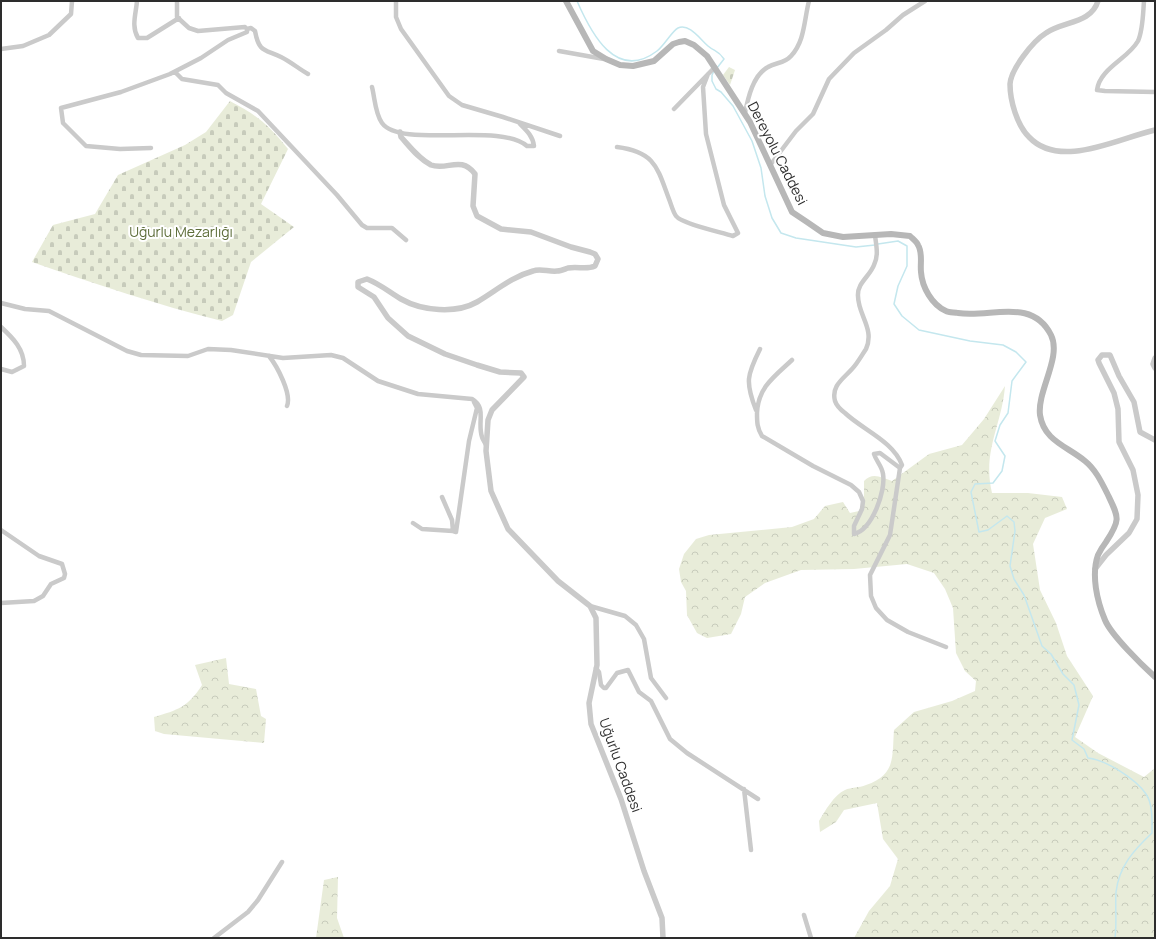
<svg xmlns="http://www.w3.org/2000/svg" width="1156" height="939" viewBox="0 0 1156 939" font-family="Manrope,sans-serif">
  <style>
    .forest { fill: url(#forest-crowns) }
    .cemetery { fill: url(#cemetery-stones) }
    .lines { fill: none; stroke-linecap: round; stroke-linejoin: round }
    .stream { stroke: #c4e7ee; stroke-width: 1.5 }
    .minor { stroke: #cacaca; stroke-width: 4.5 }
    .tertiary { stroke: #cacaca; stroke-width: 5.5 }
    .secondary { stroke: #b7b7b7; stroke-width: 6 }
    .labels { text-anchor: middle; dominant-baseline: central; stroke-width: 4; stroke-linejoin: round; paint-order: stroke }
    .street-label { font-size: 14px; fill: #2d2d2d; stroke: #fff }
    .park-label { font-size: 14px; fill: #5c6c38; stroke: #fff }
  </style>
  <defs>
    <pattern id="forest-crowns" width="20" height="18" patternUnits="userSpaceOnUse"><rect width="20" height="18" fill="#e8ecd9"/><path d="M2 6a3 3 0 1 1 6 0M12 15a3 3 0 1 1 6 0" fill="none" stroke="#c7cbbb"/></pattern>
    <pattern id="cemetery-stones" width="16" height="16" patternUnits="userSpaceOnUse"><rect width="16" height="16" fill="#e8ecd9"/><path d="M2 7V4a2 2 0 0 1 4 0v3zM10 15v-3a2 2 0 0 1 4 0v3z" fill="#c7cbbb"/></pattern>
  </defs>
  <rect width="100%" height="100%" fill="#fff"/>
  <path class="forest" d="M1005,386C1002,425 982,451 992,493H1028L1062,497L1067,509L1045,518L1033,544L1040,590L1056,623L1067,656L1093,696L1075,737L1098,753L1144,777L1155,768V938H854L869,911L890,886L898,859L883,839L877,803L844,810L836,822L820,832L819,821C825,811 834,795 845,790C851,787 859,788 866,785C896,775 892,757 894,730L914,712L952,701L975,691L976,681L965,671L956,653L953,608L945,589L934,573L907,564L854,569L801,570L765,583L745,597L741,614L731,634L707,638L697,633L687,615L686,591L681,582L679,569L684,554L696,539L709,535L792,527L814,519L825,506L843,502L850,513L859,511L864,496V481C872,472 881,477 892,481L929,454L962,445L984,419Z
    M226,658L229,684L256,689L261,716L266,719L264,743L164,734L155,731L154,717C178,710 188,707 202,685L195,665Z
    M338,877L337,918L344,938H316L324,880Z"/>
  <path class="cemetery" d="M729,67L735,70L730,85L723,75Z
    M230,101C258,116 268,124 288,149L261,204L294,227L251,262L233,315L222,321C158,305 95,284 32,262L53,225L95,214L118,175L185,145L206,132Z"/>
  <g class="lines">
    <path class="stream" d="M577,1C591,33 616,82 657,51C664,46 672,31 678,28C689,23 700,39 708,46C715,52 718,50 724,59L717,68
      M714,71L712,75V81L716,89L721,92L733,106L752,141L761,168L765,196L772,218L781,233L796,238L856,247L875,245
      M878,244L898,241L907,246V266L898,286L894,304L902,316L919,330L970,341L1003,345L1016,352L1026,362L1012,381L1008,413L1000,425L995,441L1005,456L1002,471L993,483L975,484L971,492L979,532L988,530L1007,516L1014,522L1015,531L1010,566L1014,579L1024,595L1042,646L1051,654L1063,674L1074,685L1079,705L1072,740L1084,749L1088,758C1106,760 1136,779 1146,794C1153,804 1152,821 1152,833C1134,850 1119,866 1116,892C1115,907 1117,923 1115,938"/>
    <path class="minor" d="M137,1C136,14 131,26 138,38H147L179,18
      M396,1V17L401,29L449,96L462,105L503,117L560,136
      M1144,1C1143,13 1143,30 1138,41C1128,59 1100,68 1097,90L1105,91L1155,92
      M247,29L251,28L255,31C259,53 265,49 281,57C291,62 299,69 308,74
      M1,49L23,46L49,35L71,14L72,1
      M559,51L604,59
      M175,72L182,79L218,85L226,93L258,111L337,195L362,225L367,228H392L406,240
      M372,87C375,99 375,113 382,123C401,149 500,122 527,146H534C533,136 526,130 519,123
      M674,109L715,67
      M745,113C748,98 753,75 768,67C776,62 784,64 791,56C805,41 804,20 809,1
      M617,147C655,152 657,167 669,199C671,204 673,212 676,216C682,224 721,232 733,236L738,233L724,205L706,134L703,87L708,74
      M151,148L120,149L86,146L63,123L61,108L121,92L170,74L201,58L228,40L247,32V29L245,27L198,31L189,28L177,17V1
      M771,164L796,131L813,114L829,79L854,53L886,30L903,15L925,1
      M875,235C876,245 879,255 874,265C870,276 857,283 858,296C858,315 875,329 866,349C862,355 857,364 852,369C843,379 831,386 835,401C837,407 841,410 845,413C863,430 893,441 902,465L900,468L890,535L870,575L871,596L876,608L887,620L908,632L946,647
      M1,303L25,309L49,311L127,351L141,355L188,356L208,349L231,350L283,358L331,355L343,358L378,381L418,394L472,399C487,408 477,422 482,437C482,439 485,442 486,445
      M1,327C13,338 24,349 24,366L12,372L1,369
      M269,356C277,366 292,394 287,406
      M792,360C775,376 758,387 757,413C757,422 757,428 762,436L813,466L851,485L859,492L863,501L862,509L854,526V534C872,530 886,491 883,474C882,466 876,461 874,454L880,453L900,468
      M756,410C745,382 747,375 760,349
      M442,497L452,520L453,531L456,532L469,441L477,408L474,402
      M413,523L422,529L453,531
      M1,530L39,556L62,564L65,574L64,578L51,584L43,596L34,601L1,603
      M590,606L625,616L636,625L644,639L651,678L666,698
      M596,668L599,672L601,685L604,688H606L617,673L628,670L639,692L651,701L670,739L687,753L758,799
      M744,789L751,850
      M804,915L811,938
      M214,938L248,912L258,900L282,862"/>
    <path class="tertiary" d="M1098,1C1091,24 1063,21 1046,33C1033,41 1011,69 1010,84C1010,101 1017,125 1029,137C1060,170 1119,138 1155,130
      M400,132L401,137C410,147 419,159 431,165C447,171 461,155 475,174L473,206L477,216L501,229L531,232L571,247L590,252L595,254L598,259L595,266C586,270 578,266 568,268C565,269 561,271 557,271C549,272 540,268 533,271C511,277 496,291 477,302C456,314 422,311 401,299C389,292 380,284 367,279L358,282V287L374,297L388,318L408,336L445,354L477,365L500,372L521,373L524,377L492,410L488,420L486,451L491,491L508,529L558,581L590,606L596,618L597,665L589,703L591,724L621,799L644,871L662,918L663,938
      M1155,358L1153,364L1155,368
      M1095,569L1106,555L1129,533L1137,519L1138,495L1133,470L1119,442L1118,409L1114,393L1099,363L1098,360L1102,355H1110L1119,376L1134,402L1140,432L1155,440"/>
    <path class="secondary" d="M566,1L593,51L606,59L620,65L633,66L654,61L673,44L679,42L685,41L694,45L707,56L750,122L792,212L807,222L823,233L843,237L891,234L910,236C913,239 917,242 918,245C923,253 920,263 921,272C922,287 932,305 946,311C949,313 955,312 958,313C991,318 1032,297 1051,335C1062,357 1037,391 1040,415C1044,441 1067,446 1085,461C1095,469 1101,481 1107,493C1119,518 1121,519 1106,542C1103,546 1100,551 1098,555C1091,575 1097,601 1105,620C1111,635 1143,666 1155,677"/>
  </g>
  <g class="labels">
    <g class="street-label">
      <text transform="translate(778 153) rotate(63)">Dereyolu Caddesi</text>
      <text transform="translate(621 765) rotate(70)">Uğurlu Caddesi</text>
    </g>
    <g class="park-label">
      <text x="181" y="231">Uğurlu Mezarlığı</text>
    </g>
  </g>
  <rect width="1156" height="939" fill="none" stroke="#2d2d2d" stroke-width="4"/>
</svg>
